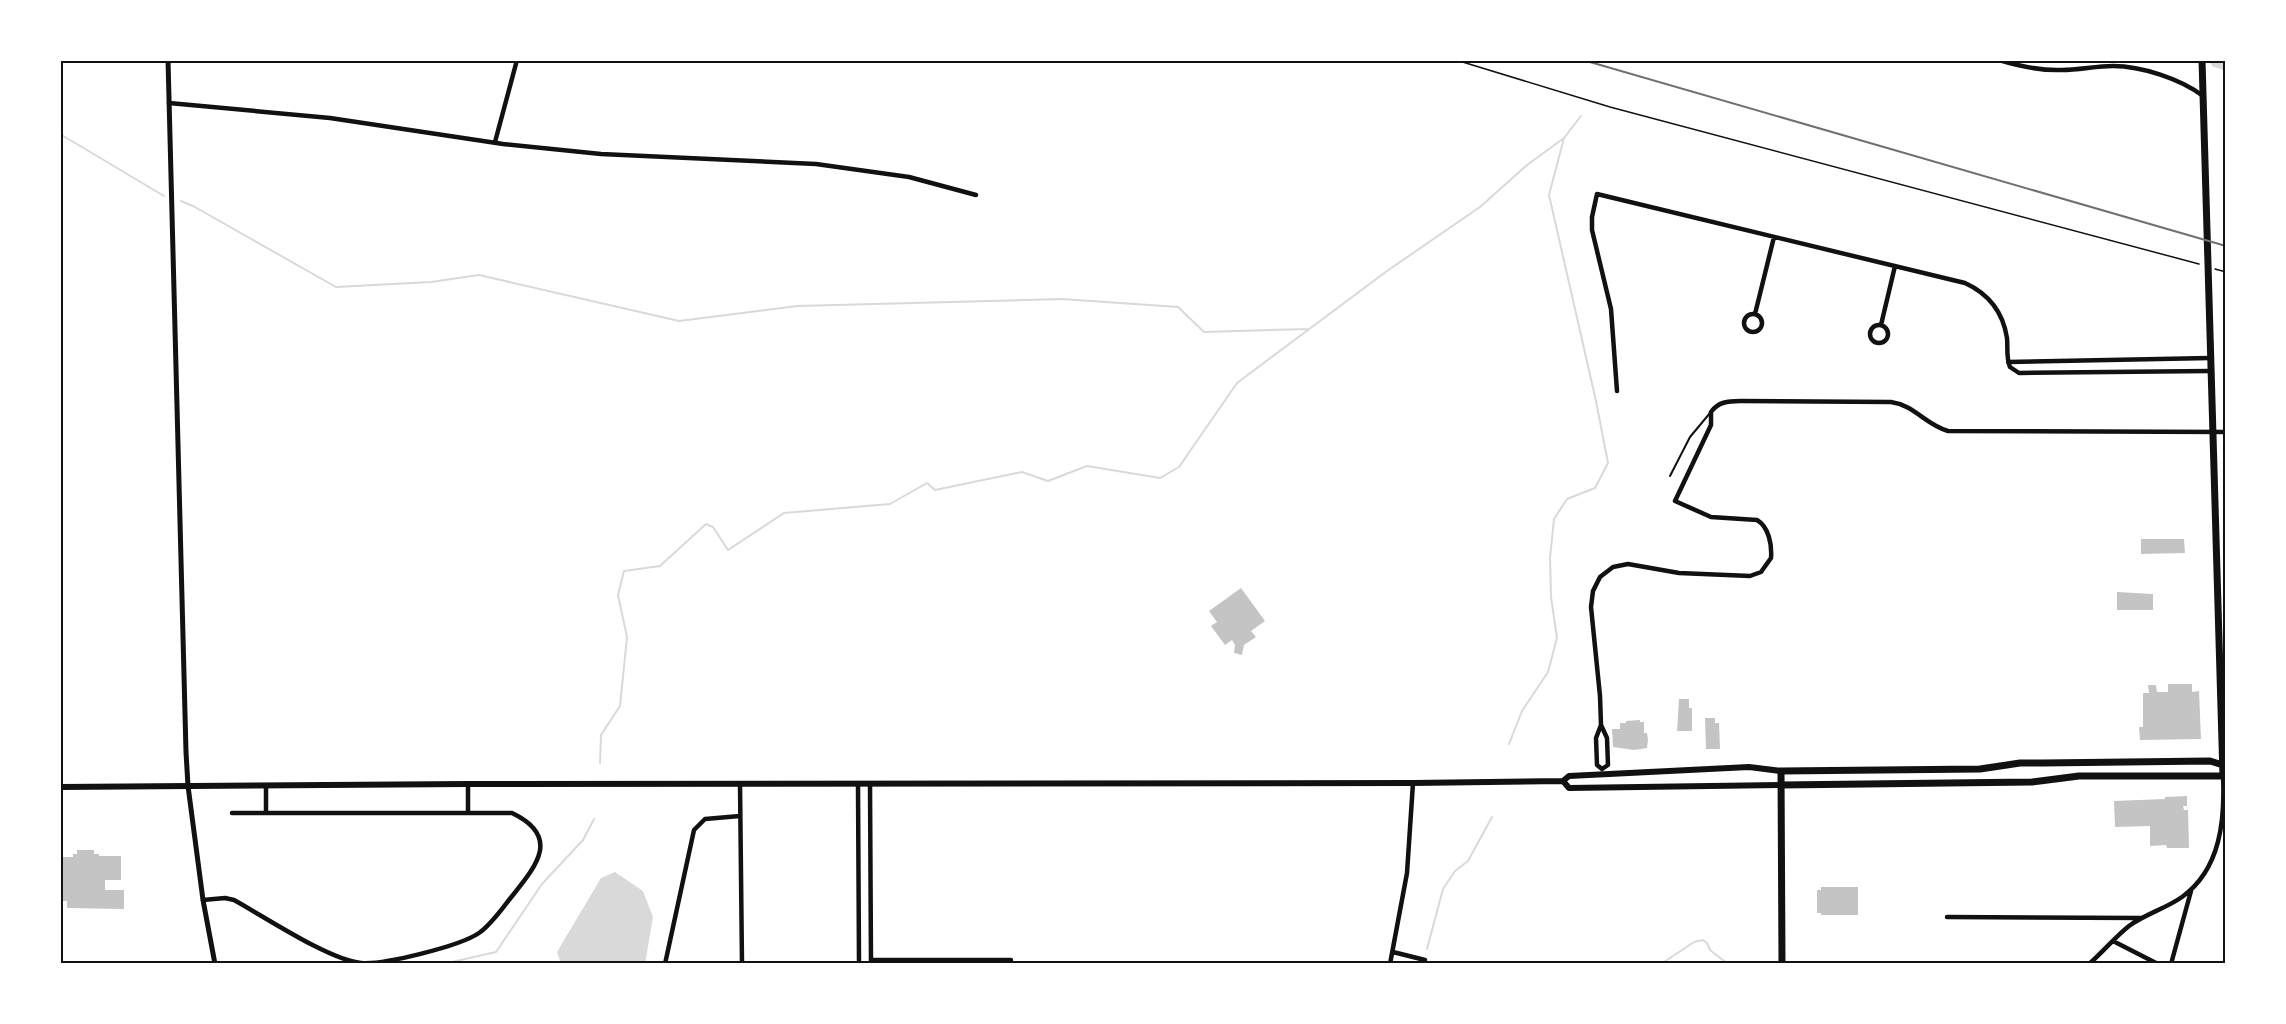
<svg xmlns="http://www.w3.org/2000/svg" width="2286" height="1024" viewBox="0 0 2286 1024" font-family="Commissioner,sans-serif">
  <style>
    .water { fill: #d9d9d9 }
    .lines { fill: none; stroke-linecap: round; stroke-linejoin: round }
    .stream { stroke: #d9d9d9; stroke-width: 2 }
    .river { stroke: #d9d9d9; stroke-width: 15 }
    .building { fill: #c4c4c4 }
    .path { stroke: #111; stroke-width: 1.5 }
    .service { stroke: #111; stroke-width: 2 }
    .minor { stroke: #111; stroke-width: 4.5 }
    .tertiary { stroke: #111; stroke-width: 5 }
    .secondary { stroke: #111; stroke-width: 6 }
    .primary { stroke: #111; stroke-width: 7 }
    .rail { stroke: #707070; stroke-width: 2 }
    .neatline { fill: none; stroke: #111; stroke-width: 2 }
  </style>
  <rect width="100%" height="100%" fill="#fff"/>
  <path class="water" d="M615,872L643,891L653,917L645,964H561L557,952L601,878Z"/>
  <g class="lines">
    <path class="stream" d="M60,134L164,196
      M181,201L193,206L336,287L431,282L479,275L679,321L797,306L1062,299L1178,307L1204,332L1309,329
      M1509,744L1522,711L1548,672L1557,638L1551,597L1550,558L1554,519L1567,499L1595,488L1608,463L1596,401L1549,195L1564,138L1581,116
      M600,763L601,735L620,706L627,637L618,595L624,571L660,566L706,524L713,527L728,550L784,513L890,504L927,483L935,490L1022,472L1048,481L1087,466L1160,478L1179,467L1237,383L1387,271L1480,207L1527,165L1564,138
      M1427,949L1443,889L1455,871L1468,861L1492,817
      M443,964L496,952L542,884L583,840L594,819
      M1661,964L1694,942L1703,940L1707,943L1710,950L1728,964"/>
    <path class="river" d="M2217,60L2226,63"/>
  </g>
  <path class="building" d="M2141,539H2184L2185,553L2141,554Z
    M1241,588L1265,621L1251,631L1256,637L1244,645L1242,655L1234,653L1235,645L1232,640L1225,645L1211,626L1217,622L1209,611Z
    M2117,592L2153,594V610H2117Z
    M2168,684H2192V692L2199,691L2201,739L2140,740L2139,727H2143V693H2149L2148,685H2156L2157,692H2168Z
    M1679,699H1689V708H1692V731H1677Z
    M1705,718H1715V723H1719L1720,749H1706Z
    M1640,720V722H1644V733H1647L1648,740L1647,748L1634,750L1613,747L1612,729H1620V723H1626V721Z
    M2187,796V806H2183L2184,810H2188L2189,848H2167L2166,845L2150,846V826L2115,827L2114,801L2165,799V797Z
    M77,850H94V854H99V856H121V880H105V890H124V909L67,908V901H60V857H73V854H77Z
    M1821,887H1858V915H1821V913H1817V890H1821Z"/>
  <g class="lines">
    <path class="path" d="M1456,60L1610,107L2199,264
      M2215,269L2226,272"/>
    <path class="service" d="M1670,476L1690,437L1710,413"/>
    <path class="minor" d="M1999,60C2019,66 2041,71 2062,70C2079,70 2096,66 2113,66C2141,66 2181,79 2203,96
      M169,103L330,118L503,144L601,154L816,164L909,177L976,195
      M495,142L517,60
      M1755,314L1774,237
      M1744 323a9 9 0 1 1 18 0a9 9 0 1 1-18 0Z
      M1881,325L1895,266
      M1870 334a9 9 0 1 1 18 0a9 9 0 1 1-18 0Z
      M2008,362L2210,358
      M1617,391L1611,309L1592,230V217L1597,194L1965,283C1989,294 2003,312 2007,338C2008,348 2006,358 2010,367L2019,373L2210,371
      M1601,725L1607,738L1608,765L1602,769
      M1602,769L1597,765L1596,738L1601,725L1600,696L1591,607L1593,591L1600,577L1613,567L1628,564L1679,573L1750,576L1761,572L1771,558C1772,545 1769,527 1757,520L1711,517L1675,501L1711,425V412C1718,402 1728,401 1740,401L1891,402C1914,405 1926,425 1948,431L2226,432
      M468,784V812
      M740,784L742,964
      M858,784L859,964
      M870,784L871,964
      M266,786V813
      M203,900L225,898L234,900C265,917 329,960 361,963C384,965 460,946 479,933C492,924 503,907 513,895C538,864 560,836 512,813H232
      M1947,917L2141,918
      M2113,941L2158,964
      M1393,952L1425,960
      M872,960H1011
      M665,964L694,830L705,819L740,816
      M1390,964L1407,873L1413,783
      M2089,964C2103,952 2115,937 2129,926C2145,914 2165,909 2182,897C2221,869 2225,819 2223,776
      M2171,964L2191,891"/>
    <path class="tertiary" d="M168,60L186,752L188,786L203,900L215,964"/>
    <path class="secondary" d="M1563,781L1569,788L1781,785
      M60,787L468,784L1413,783L1563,781L1569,776L1749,767L1781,771"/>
    <path class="primary" d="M1781,785L2032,782L2079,776H2223L2202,60
      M1782,964L1781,771L1980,769L2020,763H2043L2210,761L2223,765"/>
    <path class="rail" d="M1583,60L2226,246"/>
  </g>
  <rect width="2286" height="1024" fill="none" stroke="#ffffff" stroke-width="123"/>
  <rect x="62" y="62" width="2162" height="900" class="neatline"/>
</svg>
